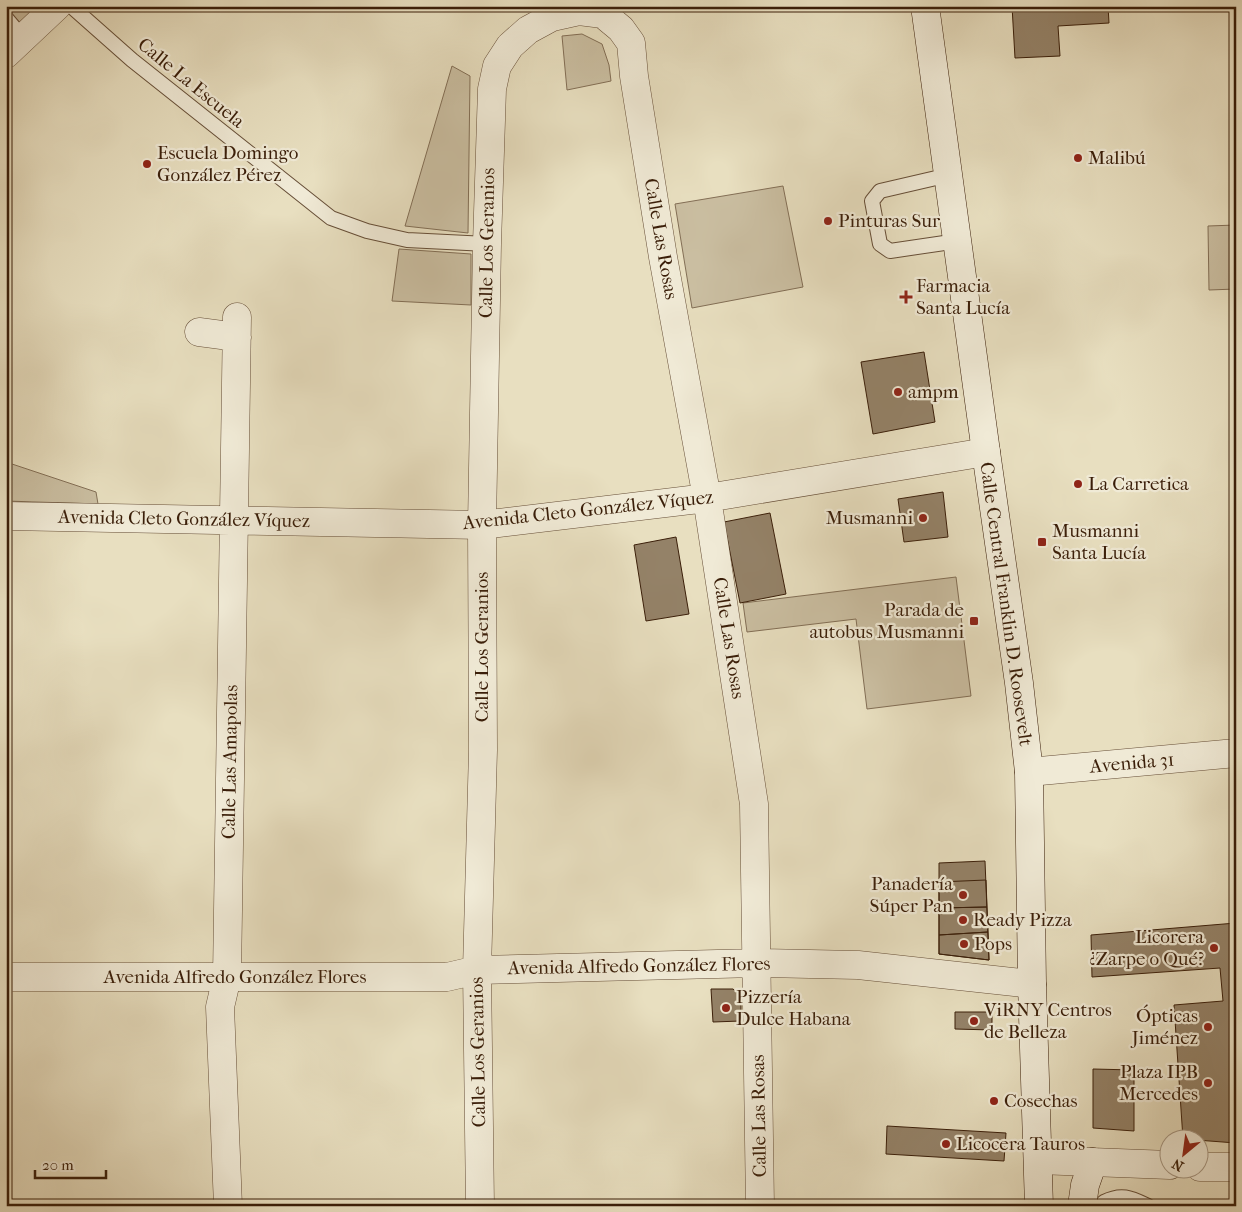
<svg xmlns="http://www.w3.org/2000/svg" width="1242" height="1212" viewBox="0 0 1242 1212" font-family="'IM FELL French Canon',serif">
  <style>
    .green { fill: #cabea1; stroke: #826e55 }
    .building { fill: #948268; stroke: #3a1e09 }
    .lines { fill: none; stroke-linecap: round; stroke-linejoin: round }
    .service-casing { stroke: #664e37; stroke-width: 16 }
    .minor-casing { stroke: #664e37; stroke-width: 29 }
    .secondary-casing { stroke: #3a1e09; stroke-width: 29 }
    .service { stroke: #f0ead6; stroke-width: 14 }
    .minor { stroke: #f0ead6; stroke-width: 28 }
    .secondary { stroke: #f0ead6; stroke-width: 28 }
    .poi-dot { fill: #8f2418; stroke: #f0ead6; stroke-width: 2 }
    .labels { text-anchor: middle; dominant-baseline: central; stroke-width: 4.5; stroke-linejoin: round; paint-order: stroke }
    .street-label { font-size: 19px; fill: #3a1e09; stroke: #f0ead6 }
    .poi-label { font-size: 19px; fill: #3a1e09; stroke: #f0ead6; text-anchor: start }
  </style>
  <rect width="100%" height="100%" fill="#e8dfc0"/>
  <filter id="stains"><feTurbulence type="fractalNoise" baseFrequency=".004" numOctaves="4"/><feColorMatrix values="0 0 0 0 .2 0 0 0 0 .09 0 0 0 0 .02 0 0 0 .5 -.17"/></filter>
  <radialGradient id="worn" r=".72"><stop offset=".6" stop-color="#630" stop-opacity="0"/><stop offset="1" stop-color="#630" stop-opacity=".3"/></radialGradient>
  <path class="green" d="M6,6H43L6,36Z
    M582,34L602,44L609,65L611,81L567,90L562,36Z
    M452,66L470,76L468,233L405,226Z
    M783,186L803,287L692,308L675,204Z
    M1236,225V289L1209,290L1208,226Z
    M399,249L471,254V305L392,301Z
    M6,462L96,492L98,504L6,501Z
    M956,577L971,696L867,709L856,619L747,632L743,603Z"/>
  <path class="building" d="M1012,6H1108L1109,23L1058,26L1060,56L1015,58Z
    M924,352L935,422L873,434L861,362Z
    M943,492L948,537L904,542L898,499Z
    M770,513L786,594L740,603L724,522Z
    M676,537L689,614L646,621L634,545Z
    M985,861L989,960L939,954V863Z
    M986,880L987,907L939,908V882Z
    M987,907L988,932L939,935V908Z
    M1236,923V1143L1183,1139L1174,1005L1223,1001L1220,968L1092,977L1091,935Z
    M988,932L989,960L939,954V935Z
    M711,989H733L741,996V1021L713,1022Z
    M955,1012H992V1030L955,1029Z
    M1093,1069L1134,1070V1131L1093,1128Z
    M887,1126L1006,1133L1004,1161L886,1154Z"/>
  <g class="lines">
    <defs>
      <path id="service" d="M71,6L132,60L331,218L367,231L407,240L487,244
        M6,18L23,38
        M949,175L880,191L872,201L880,244L890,251L958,241
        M1103,1206L1104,1202C1122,1193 1131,1198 1148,1206"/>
      <path id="minor" d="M6,54L57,6
        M199,332L237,337
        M6,516L482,525L707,498L986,452
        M1029,772L1236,753
        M6,977H447L477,970L757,963L858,965L1032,984
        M1038,1160L1170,1165
        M1200,1167H1236
        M228,1206L220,1007L227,977L237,317
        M480,1206L477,970L483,750L482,525L487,244L492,89L497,66L510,46L528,30L552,17L579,11L603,14L621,29L631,43L634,76L663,257L707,498L754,804L760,1206"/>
      <path id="secondary" d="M925,6L986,452L1019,683L1029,772L1032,984L1039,1206
        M1082,1206L1085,1185L1093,1162"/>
    </defs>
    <use href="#service" class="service-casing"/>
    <use href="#minor" class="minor-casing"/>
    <use href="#secondary" class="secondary-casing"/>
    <use href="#service" class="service"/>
    <use href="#minor" class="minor"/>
    <use href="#secondary" class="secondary"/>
  </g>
  <g class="poi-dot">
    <circle cx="1078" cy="158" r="5"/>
    <circle cx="147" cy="164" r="5"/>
    <circle cx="828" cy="221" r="5"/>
    <path d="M903.5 289.5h5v5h5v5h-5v5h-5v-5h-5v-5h5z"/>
    <circle cx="898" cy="392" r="5"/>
    <circle cx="1078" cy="484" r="5"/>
    <circle cx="923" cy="518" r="5"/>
    <rect x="1037" y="537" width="10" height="10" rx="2.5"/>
    <rect x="969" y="616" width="10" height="10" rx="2.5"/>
    <circle cx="963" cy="895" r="5"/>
    <circle cx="963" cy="920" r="5"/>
    <circle cx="964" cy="944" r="5"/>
    <circle cx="1214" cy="948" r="5"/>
    <circle cx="726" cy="1008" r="5"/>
    <circle cx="974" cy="1021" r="5"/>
    <circle cx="1208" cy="1027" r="5"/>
    <circle cx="1208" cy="1083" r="5"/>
    <circle cx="994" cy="1101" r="5"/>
    <circle cx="946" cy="1144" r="5"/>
  </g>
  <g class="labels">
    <g class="street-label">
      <text transform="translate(191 83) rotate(39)">Calle La Escuela</text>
      <text transform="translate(661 239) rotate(80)">Calle Las Rosas</text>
      <text transform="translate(487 243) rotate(-89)">Calle Los Geranios</text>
      <text transform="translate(588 510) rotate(-6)">Avenida Cleto González Víquez</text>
      <text transform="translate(184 519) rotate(1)">Avenida Cleto González Víquez</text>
      <text transform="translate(1006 604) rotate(82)">Calle Central Franklin D. Roosevelt</text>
      <text transform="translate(729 638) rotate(81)">Calle Las Rosas</text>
      <text transform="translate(482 647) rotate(-90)">Calle Los Geranios</text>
      <text transform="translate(230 762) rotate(-89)">Calle Las Amapolas</text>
      <text transform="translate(1132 763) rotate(-5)">Avenida 31</text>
      <text transform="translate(639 966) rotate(-1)">Avenida Alfredo González Flores</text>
      <text x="235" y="977">Avenida Alfredo González Flores</text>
      <text transform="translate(478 1052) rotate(-91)">Calle Los Geranios</text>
      <text transform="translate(759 1116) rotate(-91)">Calle Las Rosas</text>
    </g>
    <g class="poi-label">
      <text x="157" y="153">Escuela Domingo<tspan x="157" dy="22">González Pérez</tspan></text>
      <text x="1088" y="158">Malibú</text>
      <text x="838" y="221">Pinturas Sur</text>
      <text x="916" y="286">Farmacia<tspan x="916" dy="22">Santa Lucía</tspan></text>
      <text x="908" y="392">ampm</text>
      <text x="1088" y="484">La Carretica</text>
      <text x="913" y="518" text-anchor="end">Musmanni</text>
      <text x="1052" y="531">Musmanni<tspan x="1052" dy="22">Santa Lucía</tspan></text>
      <text x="964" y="610" text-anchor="end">Parada de<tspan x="964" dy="22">autobus Musmanni</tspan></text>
      <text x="953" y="884" text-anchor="end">Panadería<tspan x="953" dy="22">Súper Pan</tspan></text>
      <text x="973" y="920">Ready Pizza</text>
      <text x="1204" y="937" text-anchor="end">Licorera<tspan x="1204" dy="22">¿Zarpe o Qué?</tspan></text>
      <text x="974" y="944">Pops</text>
      <text x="736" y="997">Pizzería<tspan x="736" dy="22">Dulce Habana</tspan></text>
      <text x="984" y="1010">ViRNY Centros<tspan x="984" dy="22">de Belleza</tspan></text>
      <text x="1198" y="1016" text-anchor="end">Ópticas<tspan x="1198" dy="22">Jiménez</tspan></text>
      <text x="1198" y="1072" text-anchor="end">Plaza IPB<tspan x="1198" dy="22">Mercedes</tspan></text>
      <text x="1004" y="1101">Cosechas</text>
      <text x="956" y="1144">Licocera Tauros</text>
    </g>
  </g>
  <rect width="1242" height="1212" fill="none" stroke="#e8dfc0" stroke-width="25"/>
  <rect x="8" y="8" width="1227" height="1197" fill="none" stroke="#3a1e09" stroke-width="2.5"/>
  <rect x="12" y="12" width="1217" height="1187" fill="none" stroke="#3a1e09"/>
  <g transform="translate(1184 1154) rotate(209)"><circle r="24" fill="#f0ead6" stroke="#a79884"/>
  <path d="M0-4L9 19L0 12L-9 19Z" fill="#8f2418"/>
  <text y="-8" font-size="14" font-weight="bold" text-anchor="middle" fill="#3a1e09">N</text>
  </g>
  <path d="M35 1170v8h71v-8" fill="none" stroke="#3a1e09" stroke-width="2.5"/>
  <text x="42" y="1170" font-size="15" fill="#3a1e09" stroke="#f0ead6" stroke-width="4" paint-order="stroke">20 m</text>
  <rect width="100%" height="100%" filter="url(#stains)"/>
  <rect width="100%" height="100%" fill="url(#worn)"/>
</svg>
